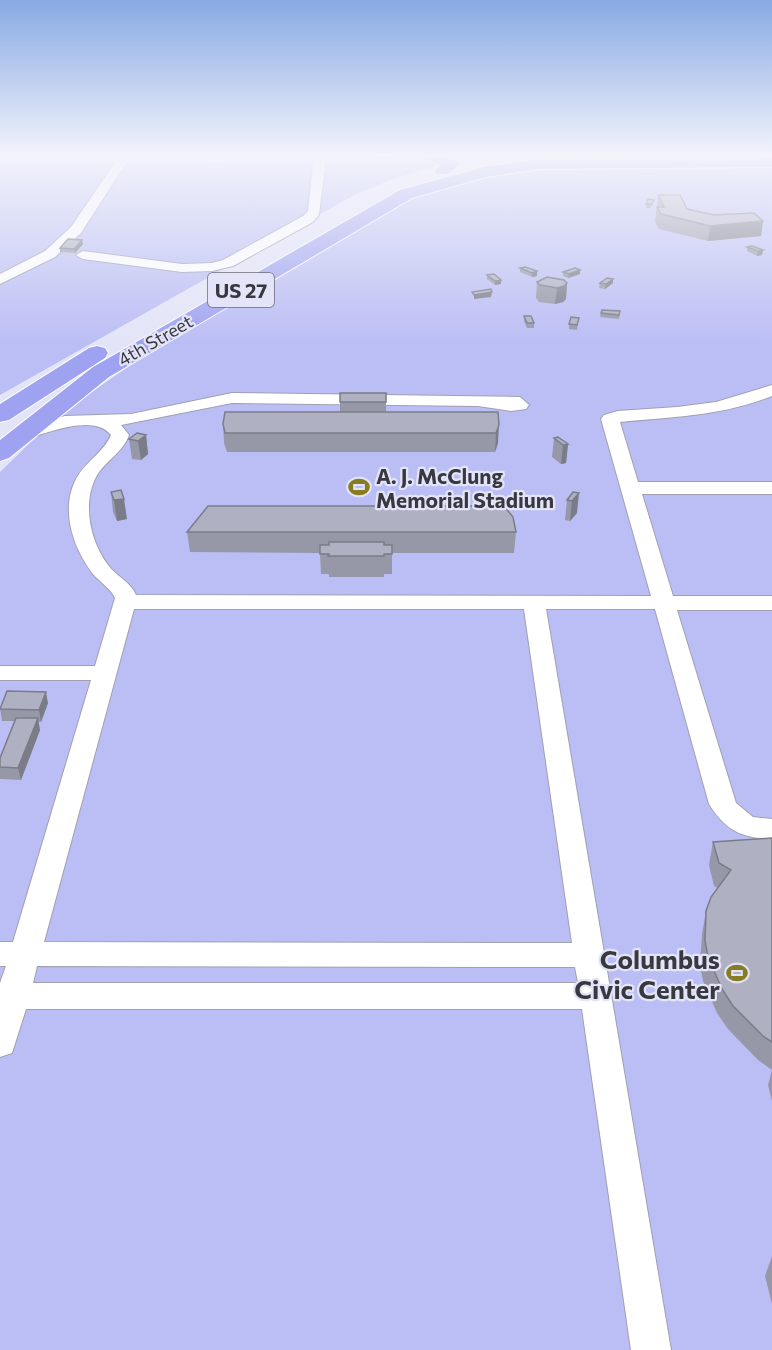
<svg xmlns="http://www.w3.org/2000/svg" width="772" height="1350" viewBox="0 0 772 1350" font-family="Commissioner,sans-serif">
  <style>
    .green { fill: #bbbef4 }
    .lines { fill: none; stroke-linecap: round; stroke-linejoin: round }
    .minor-casing { stroke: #9fa0b2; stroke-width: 2 }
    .major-casing { stroke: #fff; stroke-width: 2 }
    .highway-casing { stroke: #fff; stroke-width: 2 }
    .minor { fill: #fff; fill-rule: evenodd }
    .major { fill: #c5c7f6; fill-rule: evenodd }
    .highway { fill: #9fa2f0; fill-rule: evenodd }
    .wall { fill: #9698a8 }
    .shaded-wall { fill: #7a7c88 }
    .building { fill: #afb1c3; stroke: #7a7c88; stroke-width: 1.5 }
    .labels { text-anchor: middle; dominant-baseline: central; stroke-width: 4.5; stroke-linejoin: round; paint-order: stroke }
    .far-street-label { font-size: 18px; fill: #383940; stroke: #e3e4f7 }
    .shield { fill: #e3e4f7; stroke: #6b6c77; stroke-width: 1.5 }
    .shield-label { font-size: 20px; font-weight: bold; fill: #383940 }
    .poi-label { font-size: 21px; font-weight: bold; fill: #383940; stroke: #e3e4f7; text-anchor: start }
    .near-poi-label { font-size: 26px; font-weight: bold; fill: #383940; stroke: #e3e4f7; text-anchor: end }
  </style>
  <rect width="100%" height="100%" fill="#e3e4f7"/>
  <path class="green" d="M0,162L434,163L440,165L393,179L356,194L0,395Z
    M772,166V1350H0V472L32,441L89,394L138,360L397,206C474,169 542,169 625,168C674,167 723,167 772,166Z"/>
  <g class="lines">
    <defs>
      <path id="minor" d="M318,154L326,157L319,215L313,222L233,266L212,271L182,272L83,259L76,255L83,251L182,264L212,263L223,260L303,216L308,211L314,157Z
        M120,155L126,154L130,157L81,233L55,257L0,284V274L45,251L71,227Z
        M772,385V396C722,416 672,417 620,422L638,482H772V494H642L673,596H772V610H677L736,803L753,817L772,819V839C741,838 725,830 709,804L655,609H546L671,1350H631L582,1009H26L12,1053L0,1057V983L6,966H0V942H13L91,680H0V666H95L115,598C111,589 100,582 93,574C73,548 60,510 76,479C85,462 104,452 111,435C93,412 44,435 21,440L15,439L12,435L15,431L65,416L131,414L232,393L520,397L529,405L526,409L511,411L478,406L232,403L121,425L129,435L127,440C120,453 108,460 99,472C81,499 89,540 108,565C116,576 131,582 136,595L651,596L601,419L604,415L618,411L677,407L716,402ZM134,609H524L572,943L44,942ZM37,966L575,967L578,983H33Z"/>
      <path id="major" d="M0,154H555L556,155L549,159L0,161Z"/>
      <path id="highway" d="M426,154H439L457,160L460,165L448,174H436L434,171L441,165L426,160L424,157Z
        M772,157V167L540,169L486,177L412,198L109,377L9,458L0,461V440L93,367L400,190L484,167L540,159Z
        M97,346L105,348L108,353L105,358L9,420L0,422V404L89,348Z"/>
    </defs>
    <use href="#minor" class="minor-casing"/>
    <use href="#major" class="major-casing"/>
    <use href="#highway" class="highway-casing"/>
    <use href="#minor" class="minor"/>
    <use href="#major" class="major"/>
    <use href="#highway" class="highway"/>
  </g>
  <path class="wall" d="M658,195L687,209L714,215L763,221L761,236L708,241L659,229L655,222Z
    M646,204H653L651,208H646Z
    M83,244L75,253L60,252V248Z
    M747,247L763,250L762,255L757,256L747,251Z
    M520,268L537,271V276L532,277L520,272Z
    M563,272L580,274L568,278L563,276Z
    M487,275L501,280V284L495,285L487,279Z
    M537,282L567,283L566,299L563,302L555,304L539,302L536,298Z
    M600,283H613L605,289L599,288Z
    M620,311L619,319L600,317L601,313Z
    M524,316L534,323V328H527L524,321Z
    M578,322L577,330L569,329V324Z
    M386,393V412H498V443L495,452H227L224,443L223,424L340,412V402Z
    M146,435L148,454L141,460L132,459L129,439Z
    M554,438L568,444L566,463L561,464L552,457Z
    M111,492L127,519L117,521L113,512Z
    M573,492L577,513L570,521L565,520L567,500Z
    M187,532H516L514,553H392V574H384V577H329V574H321L320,553L190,552Z
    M48,703L41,722H38L40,730L21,780L0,779V758L15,721H2L0,708Z
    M772,838V1101L768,1085L772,1070L758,1060L728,1029L717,1013L703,981L700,965L702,934L706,911L718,888L714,886L709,865L713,842Z
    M772,1256V1304L765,1276Z"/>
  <path class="shaded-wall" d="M763,221L761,236L708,241L710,226Z
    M82,240L83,244L75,253L74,249Z
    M763,250L762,255L757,256L758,251Z
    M580,270V274L568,278L569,274Z
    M537,271V276L532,277V273Z
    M613,279V283L605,289L606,284Z
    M501,280V284L495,285V281Z
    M567,283L566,299L563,302L555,304L557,288Z
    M492,292L491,297L474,299V295Z
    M499,425L498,443L495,452L496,433Z
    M146,435L148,454L141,460L138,441Z
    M568,444L566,463L561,464L563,445Z
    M579,493L577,513L570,521L572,501Z
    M124,499L127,519L117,521L114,500Z
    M46,692L48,703L41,722L39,710Z
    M38,718L40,730L21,780L18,768Z"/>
  <path class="building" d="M658,195H680L687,209L714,215L754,213L763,221L710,226L661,214L657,207H664Z
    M648,199L654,200L652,204H646Z
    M68,239L82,240L74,249L60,248Z
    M752,246L763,250L758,251L747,247Z
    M525,267L537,271L532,273L520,268Z
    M575,268L580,270L569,274L563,272Z
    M494,274L501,280L495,281L487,275Z
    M547,277L564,280L567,283L564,286L557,288L540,285L537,282Z
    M607,278L613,279L606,284L600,283Z
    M491,289L492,292L474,295L472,292Z
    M602,310L620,311L619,315L601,313Z
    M524,316H531L534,323H527Z
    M571,317L579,318L577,325L569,324Z
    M340,393H386V402H340Z
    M225,412H498L499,425L496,433H225L223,424Z
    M137,433L146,435L138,441L129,439Z
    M558,437L568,444L563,445L554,438Z
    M121,490L124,499L114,500L111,492Z
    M573,492L579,493L572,501L567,500Z
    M208,506H504L513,517L516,532H187Z
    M329,542H384V545H392V554H384V556H328L329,554H320V545H329Z
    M7,691L46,692L39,710L0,709Z
    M16,718H38L18,768L0,767V758Z
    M772,838V1042L764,1037L733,1006L722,989L708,957L705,941L706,911L711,897L731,870L719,863L713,842Z"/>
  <linearGradient id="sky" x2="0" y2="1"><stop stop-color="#88aae4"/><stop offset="0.45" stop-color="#f2f3fb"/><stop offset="1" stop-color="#f2f3fb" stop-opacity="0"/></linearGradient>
  <rect width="772" height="343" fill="url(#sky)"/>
  <defs>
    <symbol id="stadium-bare" viewBox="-9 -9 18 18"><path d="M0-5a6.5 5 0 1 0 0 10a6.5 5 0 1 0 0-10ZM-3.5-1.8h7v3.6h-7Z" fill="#887c22" stroke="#e3e4f7" stroke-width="2.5" paint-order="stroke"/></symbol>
  </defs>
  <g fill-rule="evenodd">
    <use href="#stadium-bare" x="344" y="472" width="30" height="30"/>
    <use href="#stadium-bare" x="722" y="958" width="30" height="30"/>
  </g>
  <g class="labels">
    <g class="far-street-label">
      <text transform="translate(155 340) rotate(-30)">4th Street</text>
    </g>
    <rect class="shield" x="208" y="273" width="66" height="34" rx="4.5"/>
    <g class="shield-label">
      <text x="241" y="290">US 27</text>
    </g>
    <g class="poi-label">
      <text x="376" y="475">A. J. McClung<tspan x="376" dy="24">Memorial Stadium</tspan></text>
    </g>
    <g class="near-poi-label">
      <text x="720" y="958">Columbus<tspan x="720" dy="30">Civic Center</tspan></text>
    </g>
  </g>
</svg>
